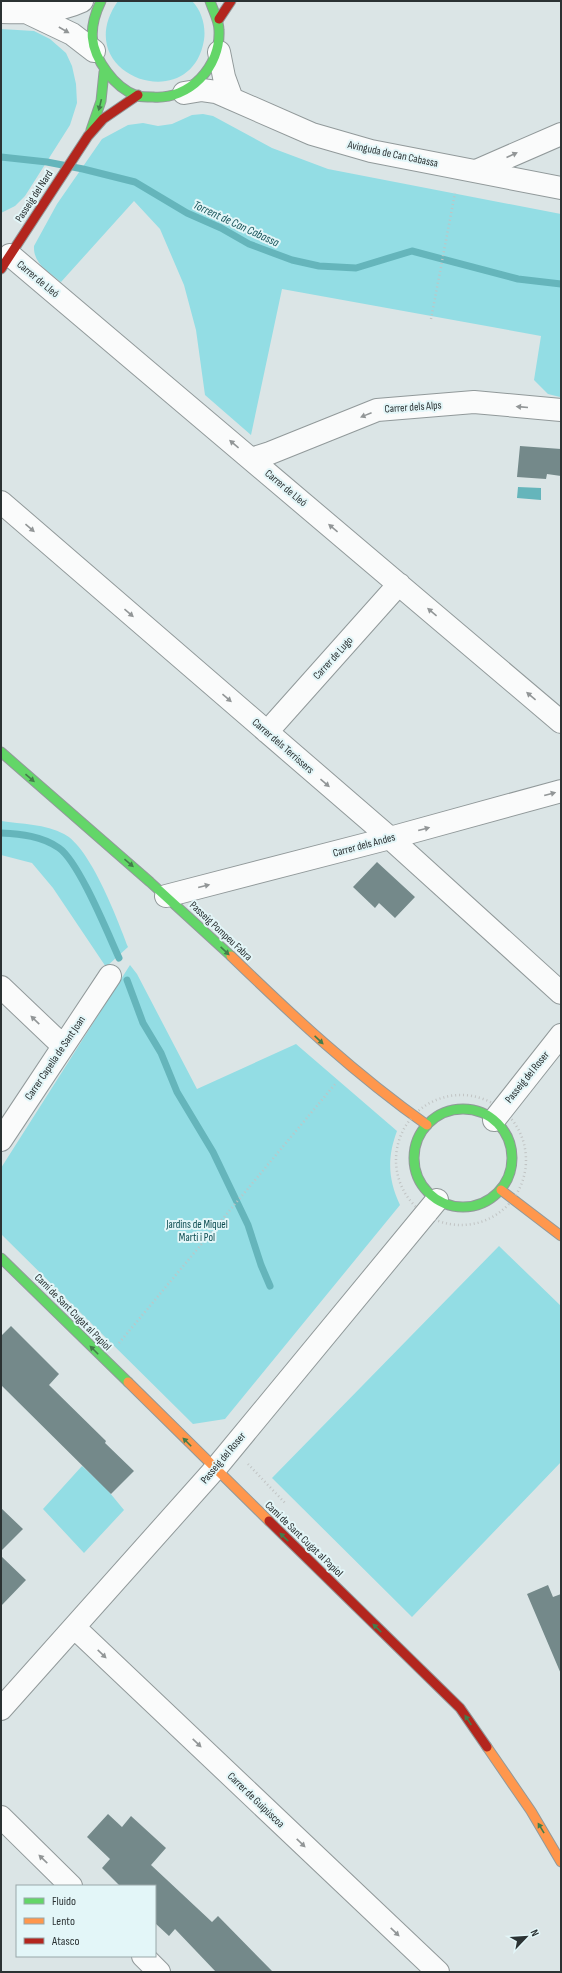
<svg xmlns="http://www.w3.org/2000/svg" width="562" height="1973" viewBox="0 0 562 1973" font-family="'Sofia Sans Condensed',sans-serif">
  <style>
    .green { fill: #93dde4 }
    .water { fill: #65b5bb }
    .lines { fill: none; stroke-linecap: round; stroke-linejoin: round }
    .stream { stroke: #65b5bb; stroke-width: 7 }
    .building { fill: #74898a }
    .street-casing { stroke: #91999a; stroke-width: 24 }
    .fast-casing { stroke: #91999a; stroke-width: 11 }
    .slow-casing { stroke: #91999a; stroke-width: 11 }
    .jam-casing { stroke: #91999a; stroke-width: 11 }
    .path { stroke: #c1c4c4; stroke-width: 2.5; stroke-dasharray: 1 3; stroke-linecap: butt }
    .street { stroke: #fafbfb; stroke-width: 22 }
    .fast { stroke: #63d668; stroke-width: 9 }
    .slow { stroke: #ff974d; stroke-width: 9 }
    .jam { stroke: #b3261e; stroke-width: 9 }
    .oneway { fill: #929697 }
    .oneway2 { fill: #447c4b }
    .labels { text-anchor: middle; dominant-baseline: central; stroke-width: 4; stroke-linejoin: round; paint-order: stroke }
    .street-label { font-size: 11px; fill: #2b3233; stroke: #e3f6f8 }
    .park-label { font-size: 11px; fill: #0c4b50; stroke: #e3f6f8 }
    .water-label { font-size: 12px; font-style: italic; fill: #185459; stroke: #e3f6f8 }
  </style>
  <rect width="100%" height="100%" fill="#dbe5e6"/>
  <path class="green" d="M118,1H192C202,11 206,27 204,40C191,119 67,74 118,1Z
    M1,29L34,31L50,39L66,53L72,66L76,84L77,103L70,125L25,196L15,206L1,213Z
    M203,114L213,116L272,148L328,169L561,214L560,397L548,394L534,380L541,336L282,289L251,435L205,395L196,330L184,285L160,229L134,201L61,282C49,272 33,264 34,246L57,204L102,139L128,125L143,123L158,126L172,124L192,115Z
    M1,821C21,824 46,824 64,834C90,847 117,918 128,947L106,967L53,888L32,863L1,855Z
    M130,965L137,974L197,1089L296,1044L397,1131C387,1158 388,1179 400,1205L225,1419L193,1424L1,1234V1168Z
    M499,1246L561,1306V1462L412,1617L272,1478Z
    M82,1466L105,1487L124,1510L84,1553L43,1509Z"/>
  <path class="water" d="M518,487L541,488V500L517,498Z"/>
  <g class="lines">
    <path class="stream" d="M1,157L47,162L83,169L135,182L187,213L221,228L249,244L292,260L319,266L356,268L412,251L518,279L561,284
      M1,833C21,834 42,836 59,848C79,862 108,934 119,958
      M127,980L143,1023L161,1053L177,1092L213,1152L248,1225L261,1265L270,1286"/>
  </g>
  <path class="building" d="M520,446L561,449V476L547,474L546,479L517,477Z
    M377,862L415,897L395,918L379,903L375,908L353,887Z
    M11,1326L59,1374L49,1385L106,1441L105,1443L134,1471L111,1494L1,1385V1336Z
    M1,1508L23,1529L1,1551Z
    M1,1556L26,1580L1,1606Z
    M548,1585L553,1597L561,1594V1674L527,1594Z
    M108,1814L122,1827L131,1816L166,1848L151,1865L212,1922L218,1916L273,1972H216L175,1929L169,1936L155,1923V1886H120L102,1868L110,1859L87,1837Z"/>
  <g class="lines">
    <defs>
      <path id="street" d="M1,12C28,13 56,13 82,1
        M30,14L72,34L94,51
        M219,52L224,77L232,99
        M184,93L202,90L216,92L312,134L371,151L561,188
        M476,171L561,134
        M10,255L561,722
        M251,459L270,453L377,410L474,402L561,410
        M1,502L390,838L561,993
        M267,732L399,584
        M166,896L390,838L561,791
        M1,987L63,1046
        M494,1120L561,1035
        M1,1140L110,976
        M74,1627L438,1972
        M1,1709L215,1469L437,1200
        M1,1817L71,1886
        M143,1956L159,1972"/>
      <path id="fast" d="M101,1C88,28 89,48 107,72C115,83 124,91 137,96C142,97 148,97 153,97C189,100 221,67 219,30C219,21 213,10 210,1
        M91,130L101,101L104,72
        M1,752L150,882L231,956
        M414 1158a49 49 0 1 1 98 0a49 49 0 1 1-98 0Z
        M1,1258L128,1382"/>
      <path id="slow" d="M231,956C293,1016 356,1075 427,1125
        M501,1190L561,1236
        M128,1382L269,1521
        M487,1747L531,1811L561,1862"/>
      <path id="jam" d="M219,19L231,1
        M1,269L88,136L103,119L138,95
        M269,1521L460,1708L487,1747"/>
    </defs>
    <use href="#street" class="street-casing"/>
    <use href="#fast" class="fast-casing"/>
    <use href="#slow" class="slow-casing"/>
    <use href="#jam" class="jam-casing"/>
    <path class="path" d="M431,319L455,193
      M396 1160a65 65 0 1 1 130 0a65 65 0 1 1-130 0Z
      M119,1343L336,1083
      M248,1464L286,1504"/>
    <use href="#street" class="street"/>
    <use href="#fast" class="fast"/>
    <use href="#slow" class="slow"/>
    <use href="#jam" class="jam"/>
  </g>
  <defs><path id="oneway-solid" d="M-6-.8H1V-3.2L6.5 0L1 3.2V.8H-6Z"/></defs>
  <g class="oneway">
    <use href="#oneway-solid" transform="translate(64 30) rotate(30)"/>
    <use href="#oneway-solid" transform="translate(512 155) rotate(-24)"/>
    <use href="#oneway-solid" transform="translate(522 407) rotate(-175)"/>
    <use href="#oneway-solid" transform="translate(366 415) rotate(158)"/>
    <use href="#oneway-solid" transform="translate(234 444) rotate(-140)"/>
    <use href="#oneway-solid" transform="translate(30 528) rotate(41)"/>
    <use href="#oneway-solid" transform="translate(333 528) rotate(-140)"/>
    <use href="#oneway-solid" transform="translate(432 612) rotate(-140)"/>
    <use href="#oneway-solid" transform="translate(129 613) rotate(41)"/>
    <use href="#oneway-solid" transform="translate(531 696) rotate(-140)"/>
    <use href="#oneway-solid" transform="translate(227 698) rotate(41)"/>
    <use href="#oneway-solid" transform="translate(325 783) rotate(41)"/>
    <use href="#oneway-solid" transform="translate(550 794) rotate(-15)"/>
    <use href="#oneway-solid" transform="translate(424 829) rotate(-15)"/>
    <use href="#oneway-solid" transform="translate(204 886) rotate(-14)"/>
    <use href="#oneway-solid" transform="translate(35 1020) rotate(-136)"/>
    <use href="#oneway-solid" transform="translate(102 1654) rotate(44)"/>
    <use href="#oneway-solid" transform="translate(197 1743) rotate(44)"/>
    <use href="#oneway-solid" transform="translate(301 1843) rotate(44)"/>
    <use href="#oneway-solid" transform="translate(43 1859) rotate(-136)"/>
    <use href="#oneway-solid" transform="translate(395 1932) rotate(44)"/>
  </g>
  <g class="oneway2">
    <use href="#oneway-solid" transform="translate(100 105) rotate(104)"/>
    <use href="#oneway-solid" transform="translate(30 778) rotate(41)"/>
    <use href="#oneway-solid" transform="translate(129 863) rotate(41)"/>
    <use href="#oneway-solid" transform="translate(225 951) rotate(43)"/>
    <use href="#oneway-solid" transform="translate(319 1040) rotate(43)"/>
    <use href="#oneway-solid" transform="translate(94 1350) rotate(-135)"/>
    <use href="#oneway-solid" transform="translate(187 1442) rotate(-135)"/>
    <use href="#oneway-solid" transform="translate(284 1537) rotate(-136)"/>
    <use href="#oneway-solid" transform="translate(377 1628) rotate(-136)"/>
    <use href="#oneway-solid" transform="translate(468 1720) rotate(-124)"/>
    <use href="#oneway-solid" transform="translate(541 1828) rotate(-121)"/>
  </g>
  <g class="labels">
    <g class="street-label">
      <text transform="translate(393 154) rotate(12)">Avinguda de Can Cabassa</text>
      <text transform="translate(34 196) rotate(-57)">Passeig del Nard</text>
      <text transform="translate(38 279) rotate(40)">Carrer de Lleó</text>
      <text transform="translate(413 407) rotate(-4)">Carrer dels Alps</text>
      <text transform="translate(286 488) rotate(40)">Carrer de Lleó</text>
      <text transform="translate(333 658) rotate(-48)">Carrer de Lugo</text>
      <text transform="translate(283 746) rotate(41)">Carrer dels Terrissers</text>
      <text transform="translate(364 845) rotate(-15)">Carrer dels Andes</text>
      <text transform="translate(221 931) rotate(43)">Passeig Pompeu Fabra</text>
      <text transform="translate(55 1058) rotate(-56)">Carrer Capella de Sant Joan</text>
      <text transform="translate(527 1077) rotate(-51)">Passeig del Roser</text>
      <text transform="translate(73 1312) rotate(45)">Camí de Sant Cugat al Papiol</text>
      <text transform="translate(223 1458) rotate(-50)">Passeig del Roser</text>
      <text transform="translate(304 1539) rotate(44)">Camí de Sant Cugat al Papiol</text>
      <text transform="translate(256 1800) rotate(44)">Carrer de Guipúscoa</text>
    </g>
    <g class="park-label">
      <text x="197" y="1224">Jardins de Miquel<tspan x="197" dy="13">Martí i Pol</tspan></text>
    </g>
    <g class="water-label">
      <text transform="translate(236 224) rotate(25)">Torrent de Can Cabassa</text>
    </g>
  </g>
  <rect width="562" height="1973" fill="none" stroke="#2b3233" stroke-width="4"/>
  <rect x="16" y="1885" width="140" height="72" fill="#e3f6f8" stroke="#99a8a9"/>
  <rect x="24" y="1898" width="20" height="6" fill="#63d668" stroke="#99a8a9"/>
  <text x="52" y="1905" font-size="12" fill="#2b3233">Fluido</text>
  <rect x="24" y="1918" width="20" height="6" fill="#ff974d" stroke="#99a8a9"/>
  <text x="52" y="1925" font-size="12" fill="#2b3233">Lento</text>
  <rect x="24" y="1938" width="20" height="6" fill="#b3261e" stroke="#99a8a9"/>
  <text x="52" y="1945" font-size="12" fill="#2b3233">Atasco</text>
  <g transform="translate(526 1937) rotate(65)" stroke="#e3f6f8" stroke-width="3" paint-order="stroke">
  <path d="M0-3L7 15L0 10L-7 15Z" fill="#2b3233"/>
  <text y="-6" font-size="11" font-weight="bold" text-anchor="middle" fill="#2b3233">N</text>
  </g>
</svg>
